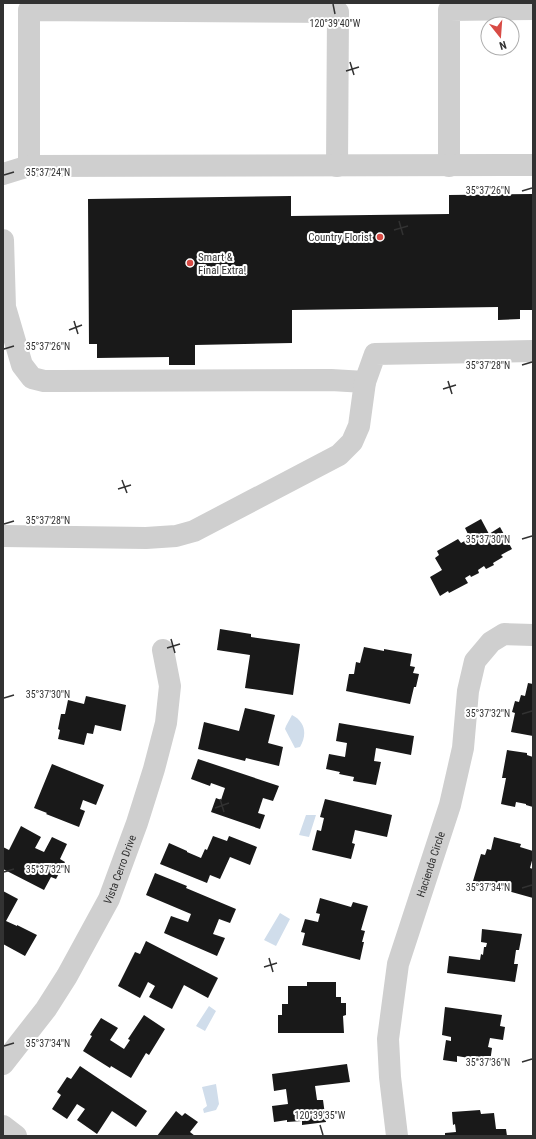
<svg xmlns="http://www.w3.org/2000/svg" width="536" height="1139" viewBox="0 0 536 1139" font-family="'Roboto Condensed',sans-serif">
  <style>
    .water { fill: #d0ddeb }
    .building { fill: #191919 }
    .lines { fill: none; stroke-linecap: round; stroke-linejoin: round }
    .minor { stroke: #cfcfcf; stroke-width: 22 }
    .ticks { fill: none; stroke: #323232; stroke-width: 1.5 }
    .poi-dot { fill: #d84b45; stroke: #fff; stroke-width: 1.5 }
    .labels { text-anchor: middle; dominant-baseline: central; stroke-width: 4; stroke-linejoin: round; paint-order: stroke }
    .poi-label { font-size: 11px; fill: #323232; stroke: #fff; text-anchor: end }
    .street-label { font-size: 11px; fill: #323232; stroke: #fff }
    .ticks-label { font-size: 10px; text-anchor: middle; fill: #323232; stroke: #fff; stroke-width: 4; stroke-linejoin: round; paint-order: stroke }
  </style>
  <rect width="100%" height="100%" fill="#fff"/>
  <path class="water" d="M292,715C306,722 307,735 300,747L295,748L285,729L286,726Z
    M306,815H316L309,837L299,835Z
    M280,913L290,919L276,946L264,940Z
    M209,1006L216,1011L205,1031L196,1026Z
    M216,1084L219,1104L216,1110L204,1113L203,1109L207,1106L202,1087Z"/>
  <path class="building" d="M533,194V310H520V319L498,320V307L292,310V343L195,345V365H169V357L97,358V344H89L88,199L291,196V216L449,214V195Z
    M481,519L489,534L500,527L512,549L501,555L503,557L493,563L494,565L486,569L484,566L478,570L479,573L471,577L470,575L465,578L468,583L449,593L448,591L440,596L430,577L442,570L435,558L439,555L437,551L458,539L461,543L470,538L465,528Z
    M220,629L251,634V637L300,644L293,695L245,688L250,655L217,650Z
    M364,647L384,651V649L412,654L410,666L415,667L413,673L419,674L416,687H414L410,704L346,691L349,674H354L356,662L360,663Z
    M528,683L533,684V736L511,732L515,713L512,712L515,701L519,702L521,695L525,696Z
    M86,696L126,705L121,731L95,725L93,734L87,733L84,745L58,739L60,730L58,729L61,714H65L68,700L84,704Z
    M245,708L275,715L268,743L283,747L279,766L246,758L245,761L198,749L204,722L239,731Z
    M339,723L414,736L411,755L376,748L374,761L381,762L376,785L353,781L354,777L339,774L340,772L326,769L329,754L345,757L347,743L336,741Z
    M507,750L527,753V755L533,757V807L526,805V804L516,802L515,807L501,804L506,778H502Z
    M198,759L279,786L273,801L263,798L258,813L265,815L260,829L211,812L216,798L221,800L225,788L211,783L210,786L191,779Z
    M52,764L104,785L96,805L83,800L80,809L85,811L79,827L46,814L47,813L34,808Z
    M325,799L392,815L387,837L355,830L352,843L355,844L351,859L312,850L317,830L321,831L324,818L320,817Z
    M21,826L41,837L35,848L44,852L52,837L67,844L60,859L65,862L56,879L51,877L44,890L3,869V847L9,850Z
    M213,836L227,841L229,836L257,847L250,865L230,857L220,879L210,875L207,883L160,864L169,843L187,851V852L201,858L205,849L207,850Z
    M494,837L521,844L520,847L533,851V857L530,868L533,869V898L473,881L481,854L485,855L487,849L491,850Z
    M155,873L187,886L186,888L236,909L230,923L219,919L213,934L225,938L217,956L164,933L171,916L188,922L191,914L146,895Z
    M3,891L18,899L6,921L17,926V925L37,935L25,956L3,944Z
    M320,898L351,907L353,902L368,906L361,930L365,931L362,942H364L360,960L302,945L305,933L301,932L305,919L318,922L320,914L316,913Z
    M482,929L522,934L519,950H516L514,964H518L515,982L447,973L449,956L480,960L481,954L483,955L484,947H486L487,943L481,942Z
    M146,941L218,978L208,998L184,985L172,1009L149,997L155,986L148,982L140,998L118,986L135,952L140,954Z
    M307,982H336V997H341V1003H346V1015L343,1016L344,1033H278V1015H282V1004H288V986H307Z
    M445,1007L502,1015L500,1026L505,1027L503,1040L490,1038L488,1047L492,1048L490,1062L468,1059L469,1058L457,1056V1062L443,1060L446,1040L451,1041V1037L442,1035Z
    M144,1015L165,1029L149,1055L146,1053L131,1078L111,1066L110,1068L83,1051L92,1036L90,1035L101,1018L118,1028L110,1040L124,1049L130,1040L128,1039Z
    M347,1064L350,1082L315,1086L317,1100H323L326,1122L302,1125V1121L287,1122V1120L274,1122L272,1106L288,1104L286,1089L274,1091L272,1074Z
    M80,1066L147,1111L136,1127L112,1111L97,1134L77,1120L85,1109L77,1104L67,1119L52,1109L61,1095L57,1092L67,1077L71,1079Z
    M480,1110L481,1114L494,1113L496,1129H506L507,1136H445V1133L456,1132L455,1124L453,1125L452,1112Z
    M176,1111L182,1116L185,1113L198,1122L190,1132L195,1136H157Z"/>
  <g class="lines">
    <g class="minor">
      <path d="M29,166V10L338,12L337,166"/>
      <path d="M449,166V10L533,9"/>
      <path d="M3,174L29,166L533,165"/>
      <path d="M3,240L5,307L22,365L32,378L44,381H58L331,380L365,382"/>
      <path d="M3,536L146,538L176,536L194,531L339,455L352,442L359,426L365,382L375,354L533,351"/>
      <path id="s1" d="M3,1064L46,1009L67,976L109,899L137,823L154,769L166,723L170,686L163,650"/>
      <path d="M3,1126L16,1136"/>
      <path id="s2" d="M397,1136L390,1077L388,1039L398,964L450,805L463,748L468,691L475,661L491,642L504,634L533,635"/>
    </g>
  </g>
  <path class="ticks" d="M333,4L335,14M350,62L354,75M346,71L359,67M4,175L14,172M522,191L532,188M399,221L403,235M394,230L408,226M74,321L78,334M69,330L82,325M4,349L14,346M522,365L532,362M448,381L452,394M443,389L456,385M122,480L127,493M118,489L131,485M4,524L14,521M522,539L532,536M171,639L175,653M167,648L180,644M4,698L14,695M522,714L532,711M220,799L224,812M215,808L229,803M4,872L14,869M522,888L532,885M269,958L273,972M264,967L277,963M4,1046L14,1043M522,1062L532,1059M320,1125L323,1135"/>
  <g class="poi-dot">
    <circle cx="380" cy="237" r="4"/>
    <circle cx="190" cy="263" r="4"/>
  </g>
  <g class="labels">
    <g class="poi-label">
      <text x="372" y="237">Country Florist</text>
      <text x="198" y="257" text-anchor="start">Smart &amp;<tspan x="198" dy="13">Final Extra!</tspan></text>
    </g>
    <g class="street-label">
      <text stroke="none"><textPath href="#s2" startOffset="278">Hacienda Circle</textPath></text>
      <text stroke="none"><textPath href="#s1" startOffset="228">Vista Cerro Drive</textPath></text>
    </g>
  </g>
  <g class="ticks-label">
    <text x="335" y="27">120°39'40"W</text>
    <text x="48" y="176">35°37'24"N</text>
    <text x="488" y="194">35°37'26"N</text>
    <text x="48" y="350">35°37'26"N</text>
    <text x="488" y="369">35°37'28"N</text>
    <text x="48" y="524">35°37'28"N</text>
    <text x="488" y="543">35°37'30"N</text>
    <text x="48" y="698">35°37'30"N</text>
    <text x="488" y="717">35°37'32"N</text>
    <text x="48" y="873">35°37'32"N</text>
    <text x="488" y="891">35°37'34"N</text>
    <text x="48" y="1047">35°37'34"N</text>
    <text x="488" y="1066">35°37'36"N</text>
    <text x="320" y="1119">120°39'35"W</text>
  </g>
  <rect width="536" height="1139" fill="none" stroke="#323232" stroke-width="8"/>
  <g transform="translate(500 36) rotate(163)"><circle r="19" fill="#ffffff" stroke="#adadad"/>
  <path d="M0-3L7 15L0 10L-7 15Z" fill="#d84b45"/>
  <text y="-6" font-size="11" font-weight="bold" text-anchor="middle" fill="#323232">N</text>
  </g>
</svg>
